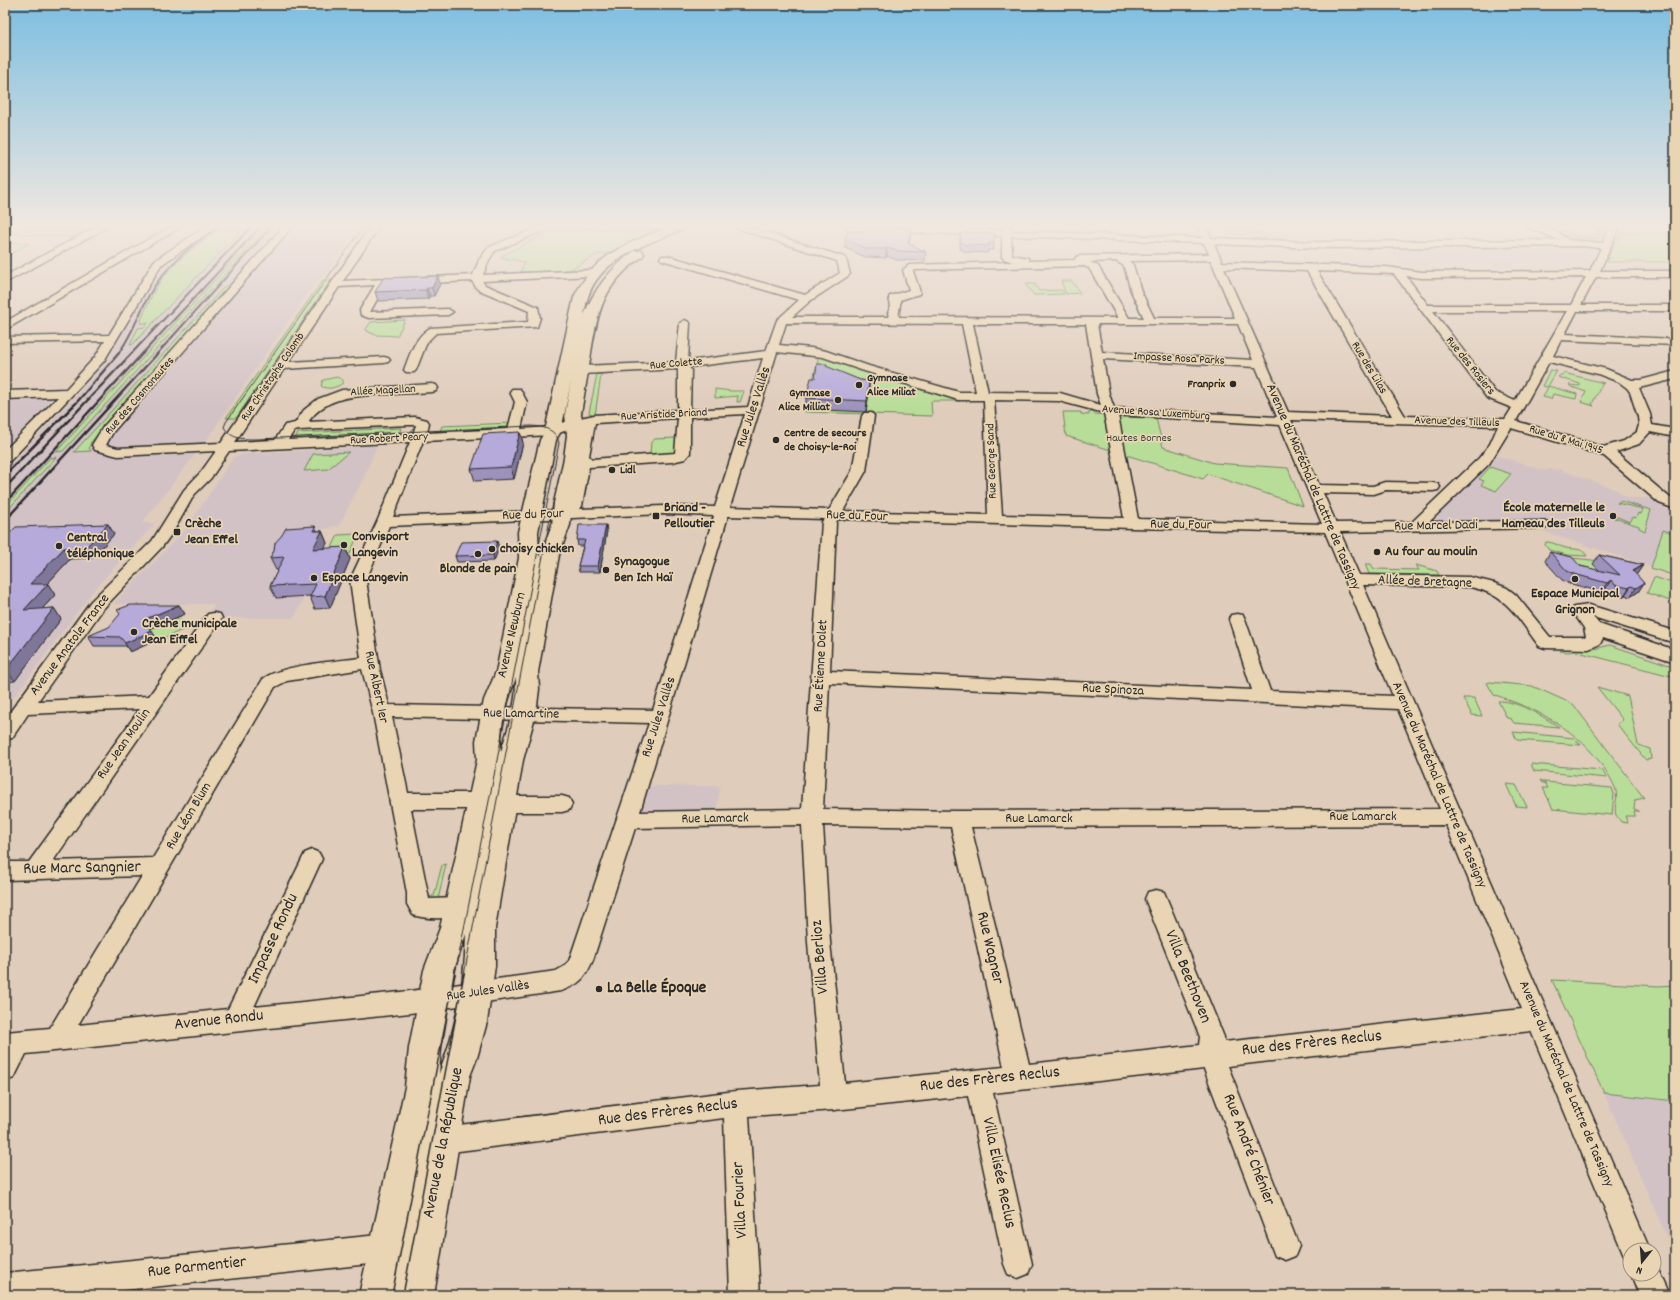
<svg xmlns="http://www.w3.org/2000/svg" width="1680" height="1300" viewBox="0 0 1680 1300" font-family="Dekko,sans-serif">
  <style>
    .built { fill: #d3c2c5 }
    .green { fill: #b8dd98; stroke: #728462 }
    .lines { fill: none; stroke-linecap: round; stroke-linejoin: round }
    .minor-casing { stroke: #2b2b2b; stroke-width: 3 }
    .major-casing { stroke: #2b2b2b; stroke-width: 3 }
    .minor { fill: #e9d5b3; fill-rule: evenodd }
    .major { fill: #e9d5b3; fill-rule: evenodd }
    .tram-far1 { stroke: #2b2b2b; stroke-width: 1 }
    .tram { stroke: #2b2b2b; stroke-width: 1.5 }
    .rail-far2 { stroke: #2b2b2b; stroke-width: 2 }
    .rail-far1 { stroke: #2b2b2b; stroke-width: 2.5 }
    .rail { stroke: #2b2b2b; stroke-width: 3 }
    .wall { fill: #9d92bc; stroke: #2b2b2b }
    .shaded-wall { fill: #7f7799; stroke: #2b2b2b }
    .building { fill: #b6aadb; stroke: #2b2b2b }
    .poi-dot { fill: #2b2b2b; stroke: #e9d5b3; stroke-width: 1.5 }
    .labels { text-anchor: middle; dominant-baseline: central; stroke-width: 3.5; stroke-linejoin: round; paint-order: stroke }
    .far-street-label { font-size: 12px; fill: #2b2b2b; stroke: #e9d5b3 }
    .far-poi-label { font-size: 12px; font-weight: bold; fill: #2b2b2b; stroke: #e9d5b3; text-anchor: start }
    .far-park-label { font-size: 12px; fill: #40463b; stroke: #e9d5b3 }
    .street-label { font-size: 14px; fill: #2b2b2b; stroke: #e9d5b3 }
    .poi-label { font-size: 14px; font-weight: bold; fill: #2b2b2b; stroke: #e9d5b3; text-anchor: start }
    .near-street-label { font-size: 17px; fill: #2b2b2b; stroke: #e9d5b3 }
    .near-poi-label { font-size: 17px; font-weight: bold; fill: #2b2b2b; stroke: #e9d5b3; text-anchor: start }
  </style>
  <rect width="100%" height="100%" fill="#dfccbb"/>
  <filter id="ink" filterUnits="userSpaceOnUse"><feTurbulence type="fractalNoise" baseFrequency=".025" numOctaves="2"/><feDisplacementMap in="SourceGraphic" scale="8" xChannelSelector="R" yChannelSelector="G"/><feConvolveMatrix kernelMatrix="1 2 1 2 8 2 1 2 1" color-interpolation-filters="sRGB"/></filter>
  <g filter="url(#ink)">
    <path class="built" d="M217,228H358L324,275L315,283L207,439L142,523H155L152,527L96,587L14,697L5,698V470L108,361L158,270L170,258Z
      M1038,228H1118L1119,233L1038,229Z
      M1583,247L1594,251L1588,263H1508L1511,267H1498L1493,263L1400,264L1388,250L1469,248Z
      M49,397L54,401L5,450V399Z
      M377,446L363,479L339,525L289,539L276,570L290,569L276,598L305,597L294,618H206L215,604H113L186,529L233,458L242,454Z
      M1498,456L1547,471L1549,469L1561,470L1617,490L1627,498H1654L1656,503L1670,511H1675V534L1663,531L1652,567L1542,531L1548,521L1440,522L1435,515Z
      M649,786H720L717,811H642Z
      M1604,1093L1675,1101V1256Z"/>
    <path class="green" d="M26,227H92V228L73,237L12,234Z
      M223,227L243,228L132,345H130L138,328L145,327L148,323H140C146,308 152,292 162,279C178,258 201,242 223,227Z
      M263,228H267L63,451L56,452Z
      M555,228H660L653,234L610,253L596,255L570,270L521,272L524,262L500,257Z
      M1228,228C1233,227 1234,228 1239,229C1243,229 1250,227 1256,228V231L1286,240H1265C1258,229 1247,235 1239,234C1236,234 1232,232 1229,231Z
      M1600,228H1607L1602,238L1579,239L1553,232L1560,230L1582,237L1584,236L1589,238L1601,232L1596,230Z
      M1621,233H1667L1675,238V262H1606L1616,240H1618Z
      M5,243H29L8,256H5Z
      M323,280H331L236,418H226Z
      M1061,281H1072L1080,293L1066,294Z
      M1025,284H1035L1039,291L1062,290L1064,294L1034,295Z
      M225,286H230L91,442L89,448L91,451L74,452Z
      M405,320L397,336L376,335L367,331L366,329L371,322Z
      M819,355L882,378L960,401H931L932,416L805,412Z
      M1550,370L1557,371L1548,386L1577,394L1576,399L1553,394L1551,399L1543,397L1548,387L1542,386Z
      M1564,373L1604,383L1602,384L1592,404L1594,406L1581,402L1586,392L1572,387L1569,385L1580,386V384L1558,377L1560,375H1563Z
      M597,374H601V375L595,415L589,413Z
      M337,377L343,380V383C336,388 328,390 321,386L323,380Z
      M715,389L731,391H744L740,402H737L738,396L715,398Z
      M1063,412H1081V414L1089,415V412H1093L1094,414L1106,415V417L1156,418L1163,447L1214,463L1288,468L1303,506L1208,474L1203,479L1066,436Z
      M511,423L509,428L440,431L442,426Z
      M401,428L399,434L295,439L298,433Z
      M675,438H678L677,453L650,454L651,442L655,439Z
      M349,452L328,469L304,471L313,454Z
      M56,457L5,513V507L50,458Z
      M1490,467L1511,474L1496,491L1481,485L1484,481L1479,479Z
      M1620,501L1651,510L1645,531L1639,528V526L1614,518L1615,516L1630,522L1633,517L1636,518L1638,513L1641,514L1643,509L1617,503Z
      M1663,530L1675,534V576L1651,568Z
      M358,534L350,554L328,556L338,535Z
      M1546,542C1554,542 1558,546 1566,548C1574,550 1582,547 1587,556L1567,555L1549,550L1545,545Z
      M1562,557L1601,561L1608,582Z
      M1365,564H1371L1374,569L1419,570L1416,565L1437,571L1439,575L1369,574Z
      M1654,577L1675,584V600L1673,602L1647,593Z
      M179,618L187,628L159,640L154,634L147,632C154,623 154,627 163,625C168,624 174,620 179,618Z
      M1610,645L1675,667V677L1574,651L1568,652L1560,651L1566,649H1594Z
      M1490,682L1532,686L1573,704L1644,798L1635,800L1634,809L1639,811H1634L1635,816H1625L1628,823L1621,822C1620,820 1617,817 1616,815C1613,806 1620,797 1614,785C1593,743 1554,716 1511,701C1505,699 1500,696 1494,695L1487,683Z
      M1597,687L1628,696L1638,745L1650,749L1651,759L1646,760L1644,758L1617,724L1623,720Z
      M1463,698H1474L1482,716L1472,715Z
      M1498,701C1516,700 1544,717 1559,727L1514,723L1511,719L1507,718Z
      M1513,732L1574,738L1581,745L1517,740Z
      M1531,764L1602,770L1607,778L1534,771Z
      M1540,780L1545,782L1612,788L1614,794L1612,815L1553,809L1543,788H1548L1545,783H1542Z
      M1506,784L1516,785L1527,807L1516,806Z
      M446,864L437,904L421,897L434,896L442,865Z
      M1552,980L1658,986L1675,985V1101L1604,1093Z"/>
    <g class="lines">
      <defs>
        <path id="minor" d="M96,227H108L5,283V276Z
          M170,227H181L5,330V322Z
          M205,227H216L161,265L104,361L10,461L5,462V450L58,397L5,399V391L66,389L95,357L105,341L5,343V337L109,335L154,261Z
          M283,227H292L113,432L106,445L118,448L221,443L370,227H379L343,281L473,275L479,260L489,247L539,227H552L495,251L489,260L483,275L593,270L598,273L593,276L482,281L485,285L538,307L540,318L537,327L436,333L427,342L416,370L414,372H406L404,370C410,354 415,337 430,328L528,322L529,311L477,289L472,281L385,285L370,312L448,309L453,312L448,315L369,318L361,315L360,310L375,285L339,287L289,362L384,357L388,358L390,360L388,362L384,363L284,369L235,442L275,440L285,425L295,423L304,410L318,399L342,390L432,384L436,385L438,388L436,391L432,392C416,393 399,394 383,394C355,396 326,396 308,422L415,417L427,420L429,423L427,433L508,429L515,402L510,392L512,389H520L527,402L521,429L551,427L571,420L594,415L678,410V369L582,374L578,372L576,370L578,368L582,366L676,362L680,323L685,320L690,323L688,361L766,351L777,320L799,300L662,260L660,258L662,256H668L805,295L840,273L837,261L734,227H749L844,257L846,259L850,274L848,276L810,301L792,317H889L888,313L891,306L889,298L890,296L909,290L903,270L909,265L1013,262L1004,259L1002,257V236L848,230L844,227H932L1002,230V227H1011V231L1202,238L1198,227H1207L1211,238L1317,242L1557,240L1551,236L1526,227H1541L1557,232L1568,240L1603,243L1610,227H1619L1600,271H1675V277H1596L1581,305H1675V311H1577L1565,334L1675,339V345L1561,340L1553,356L1606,369L1632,380H1641L1675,371V379L1639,388L1650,414L1652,425L1675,429V437L1650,432L1639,444L1616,452L1669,497L1675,500V509L1659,503L1604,456L1511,428L1489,464L1429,522L1542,521L1547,522L1549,525L1547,528L1340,532L1359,575L1470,577L1494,583L1507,588L1516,595L1550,637H1586L1584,628L1572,611L1574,607L1589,605L1675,631V643L1593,617L1599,624L1675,650V662L1603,638L1600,644L1589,649L1545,648L1539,646C1518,618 1507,594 1470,587L1363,585L1650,1250H1630V1262L1626,1260L1531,1031L1228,1066L1299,1246L1295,1256L1285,1260L1275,1256L1204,1069L993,1093L1032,1264L1028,1274L1018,1278L1008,1274L1004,1264L968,1096L834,1110L749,1116L760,1295H730L724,1118L443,1153L434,1149L430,1140L434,1131L443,1127L736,1091L820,1085L808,942L802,825L635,828L593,960C585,979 580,984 561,991L410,1013L26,1054L14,1078L5,1081V1032L50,1028L142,876L5,880V862H29L140,709L28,714L12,738L5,740V719L91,601L152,541L184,490L201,472L216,451L118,456L95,450L92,445L103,427ZM1011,236L1204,243L1209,254L1079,256L1076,257L1075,260L1029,261L1028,258L1012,255ZM1214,244L1317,248L1581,246L1601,248L1590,271L1422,272L1386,267L1222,262ZM1211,260L1235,318H1154L1141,291L1133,265L1129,261ZM1116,261L1124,266L1131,291L1144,318H1129L1098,266L1090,262ZM1084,266L1089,268L1118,318L899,317C898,311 901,306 900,300L919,294L920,292L913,271L914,270ZM1224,268L1307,271L1392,416L1288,412ZM1317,271L1394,274L1487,398L1512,408L1505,419L1405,416ZM1406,276L1422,278L1586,277L1571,305H1428ZM1433,311H1567L1515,401L1495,392ZM786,323L962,324L976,392H959L869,366L826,351L811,348L779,345ZM973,324H1086L1097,394L1101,405L1060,393L988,392ZM1097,324H1238L1253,360L1102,352ZM777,352L823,357L861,370L958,400H984L988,515L843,511L866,471L874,416L872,413H864L862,416L852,471L829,510L730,507ZM763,358L748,407L690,410L691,370L689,367ZM1103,359L1256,367L1277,417L1114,408L1109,394ZM1549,362L1598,374L1619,382L1627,388L1630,392L1638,417L1639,425L1637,432L1624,441L1603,447L1516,421ZM994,400L1059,401L1104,413L1124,518L1002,515ZM745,414L715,507L664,506L580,509L582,506L589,467L672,462L685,459L690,453V417ZM1118,415L1280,425L1322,524L1138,519ZM678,418L675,453L592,459L589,456L595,423ZM1291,420L1498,426L1490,444L1479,458L1412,522L1336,523L1323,493L1374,494L1386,490L1433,491L1438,490L1440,487L1438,484L1433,483L1385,482L1373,486L1319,485ZM408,425H416L413,434L288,440L294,431L299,430ZM582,425L575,457L579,461L574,467L568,504L559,510L393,517L423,441L553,435ZM410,442L377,522L350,580L361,658C337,661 280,665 263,679L153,858L53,861L222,618L220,614L214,613L208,614L149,696L38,701L103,609L162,547L173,532L194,495L211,478L229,451ZM664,514L714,516L653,710L389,705L380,670L366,580L389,526ZM728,516L824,519L822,522L802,809L640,812ZM838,519L1132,528L1325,532L1393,696L1270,691L1245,619L1243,615L1237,614L1231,615L1229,619L1252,690L830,671L836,522ZM362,669L373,713L407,893V904L413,915C429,920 451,919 467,914L470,907L467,900L459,898L429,899L411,809H480L487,806L490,801L487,796L480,793H408L392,717L649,723L569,961L563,967L556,971L410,991L254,1007L322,859L319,853L312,850L305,853L228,1009L78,1025L275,687L287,681ZM829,683L1398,709L1440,809L959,811L823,809ZM823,825L951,827L1004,1067L845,1083L830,942ZM1446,825L1522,1009L1224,1042V1037L1167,899L1164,892L1156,890L1148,892L1145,899L1200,1037L1199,1045L1029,1064L971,827Z
          M503,796H562L569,798L572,804L569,810L562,812H503L496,810L493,804L496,798Z
          M388,1234L398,1238L402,1248L398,1258L388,1262L77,1295H5V1273Z
          M1654,1263L1656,1264L1670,1295H1640L1632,1274H1654Z"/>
        <path id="major" d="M668,227H684L683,229C648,244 601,257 588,297C586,303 585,309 584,315C594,289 611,268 634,251H642L644,254L642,257C604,284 598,309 591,353C588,374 584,394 581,414L583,424V447L572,503L570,525L559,555L538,672L539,689L536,713L523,760L495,928V966L487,1022L477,1058L470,1076L434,1295H359L405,1087L409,1048L424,970L440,928L477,760L476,741L484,700L496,672L519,558L518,532L540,440L545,431L574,297C596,253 625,245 668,227ZM571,381L565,414L567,435L564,458L554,503L552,525L539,557L538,532L556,440L561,431ZM516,678C517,703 508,728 501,752C499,727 507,701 516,678ZM466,934C465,982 456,1029 439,1074L441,1048L454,970Z"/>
      </defs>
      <use href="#minor" class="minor-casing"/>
      <use href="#major" class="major-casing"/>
      <use href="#minor" class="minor"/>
      <use href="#major" class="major"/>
      <path class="tram-far1" d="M363,227L226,422L224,427C231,440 245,439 258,439L531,426C544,427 556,429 559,443L455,975
        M464,975L553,503"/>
      <path class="tram" d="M392,1295L455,974
        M403,1295L464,974"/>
      <path class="rail-far2" d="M118,354C131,337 138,316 148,297C164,267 190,246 219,227
        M131,354L251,227
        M142,354L260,227
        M157,354L271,227"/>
      <path class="rail-far1" d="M5,475L77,402L119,353
        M5,488L132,353
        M5,503L143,353
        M10,515L158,353"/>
      <path class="rail" d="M5,520L11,514"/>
    </g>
    <path class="wall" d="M911,234L909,244L926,252L925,261L897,260L887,256L886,258L865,257L845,248V239Z
      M960,234L994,243V250H988V253L966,252L960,249Z
      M440,284L434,296H430L428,299L378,301L375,292Z
      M827,367L860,380L869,381V392L866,412L806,409V398L815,378Z
      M520,432L523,443L514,479L475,481L471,469Z
      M108,524L114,534L93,558L70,559L47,584H48L55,595L42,609L54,608L61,619L15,681L5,682V538Z
      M317,531H322L327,543L324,549L345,547L350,559L330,608L315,609L310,597V596L276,598L270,586L278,570H276L270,558L274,551Z
      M607,531L600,572H579L578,566L583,546H578L577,540Z
      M499,547L494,561L457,562L455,556Z
      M1550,552L1580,566L1600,571L1593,564L1599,555L1643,565L1636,575L1644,583L1638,592L1630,597L1625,595L1623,597L1609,594L1605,590L1601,592L1568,583L1562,580L1545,561Z
      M179,605L185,614L150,629L157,640L130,652L126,646H94L88,636Z"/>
    <path class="shaded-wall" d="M911,228V234L907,252L908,243Z
      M887,248V256L886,258V249Z
      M438,276L440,284L434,296L432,288Z
      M427,288L430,296L428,299L426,290Z
      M869,381V392L866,412L867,401Z
      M520,432L523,443L514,479L511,467Z
      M108,524L114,534L93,558L86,547Z
      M606,525L607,531L600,572L598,566Z
      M315,526L319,536L322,531L327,543L318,561L313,549L314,531Z
      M497,541L499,547L494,561L493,555Z
      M345,547L350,559L330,608L325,596Z
      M64,548L70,559L37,595L30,584Z
      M1643,565L1637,574L1627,580L1633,571Z
      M1611,580L1605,590L1601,592L1607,583Z
      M1644,583L1638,592L1630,597L1636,588Z
      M48,584L55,595L31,621L24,610Z
      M1631,586L1625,595L1623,597L1629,588Z
      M179,605L185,614L149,629L143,620Z
      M54,608L61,619L15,681L6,670Z
      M152,631L157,640L130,652L125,643Z"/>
    <path class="building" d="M865,228H911L908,243L926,252L897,251L887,248L886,249H866L845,239L848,231H864Z
      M967,232L995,233L994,243H989V246L967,245L961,243L960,234Z
      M438,276L432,288H427L426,290L375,292L383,278Z
      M817,364H827L826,366L860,380L869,381L867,401L806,398L811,378H815Z
      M520,432L511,467L471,469L483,434Z
      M108,524L86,547L64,548L30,584H48L24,610L54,608L6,670L5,671V538L16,527Z
      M579,525H606L598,566H578L585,540H577Z
      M315,526L314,531H322L313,549L345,547L325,596L310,597L316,584L270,586L284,557L270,558L274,551L275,543L282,535L286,528Z
      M497,541L493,555L455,556L461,542Z
      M1550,552L1572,557L1580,566L1620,575L1599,555L1643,565L1633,571L1644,583L1636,588L1631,586L1629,588L1615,585L1611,580L1607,583L1574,574L1567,571Z
      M130,605H179L143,620L152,631L125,643L120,637L88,636L109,627L120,614L117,610Z"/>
  </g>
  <linearGradient id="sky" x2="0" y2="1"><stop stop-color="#7dbee1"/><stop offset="0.55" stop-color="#f1e8e0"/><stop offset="1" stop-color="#f1e8e0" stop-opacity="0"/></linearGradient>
  <rect width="1680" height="410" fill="url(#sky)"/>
  <g class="poi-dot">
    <circle cx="1233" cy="384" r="4"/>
    <circle cx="859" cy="385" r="4"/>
    <circle cx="838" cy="400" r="4"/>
    <circle cx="776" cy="440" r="4"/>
    <circle cx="612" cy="470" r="4"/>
    <rect x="652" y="512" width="8" height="8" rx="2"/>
    <circle cx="1613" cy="516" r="4"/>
    <rect x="173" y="528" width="8" height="8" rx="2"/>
    <circle cx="344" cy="545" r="4"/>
    <circle cx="59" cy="546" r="4"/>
    <circle cx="492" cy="549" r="4"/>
    <circle cx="1377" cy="552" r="4"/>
    <circle cx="478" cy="554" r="4"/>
    <circle cx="606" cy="570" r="4"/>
    <circle cx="314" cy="578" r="4"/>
    <circle cx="1575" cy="579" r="4"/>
    <circle cx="134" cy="632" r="4"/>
    <circle cx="599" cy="989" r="4"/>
  </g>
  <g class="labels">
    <g class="far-street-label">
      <text transform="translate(1179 359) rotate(3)">Impasse Rosa Parks</text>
      <text transform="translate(676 364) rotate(-5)">Rue Colette</text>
      <text transform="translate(1470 366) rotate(51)">Rue des Rosiers</text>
      <text transform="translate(1369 368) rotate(59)">Rue des Lilas</text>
      <text transform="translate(273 377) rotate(-56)">Rue Christophe Colomb</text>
      <text transform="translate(383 391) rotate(-3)">Allée Magellan</text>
      <text transform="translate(140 396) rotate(-49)">Rue des Cosmonautes</text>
      <text transform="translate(1156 413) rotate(4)">Avenue Rosa Luxemburg</text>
      <text transform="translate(664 415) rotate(-3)">Rue Aristide Briand</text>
      <text transform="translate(1457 422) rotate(2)">Avenue des Tilleuls</text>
      <text transform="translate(389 439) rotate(-3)">Rue Robert Peary</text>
      <text transform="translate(1566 440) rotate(17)">Rue du 8 Mai 1945</text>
      <text transform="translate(992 461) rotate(-92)">Rue George Sand</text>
    </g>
    <g class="far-poi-label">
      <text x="867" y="378">Gymnase<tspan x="867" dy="14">Alice Miliat</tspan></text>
      <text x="1225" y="384" text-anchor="end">Franprix</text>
      <text x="830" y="393" text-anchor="end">Gymnase<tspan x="830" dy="14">Alice Milliat</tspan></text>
      <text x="784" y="433">Centre de secours<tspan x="784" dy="14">de Choisy-le-Roi</tspan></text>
      <text x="620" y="470">Lidl</text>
    </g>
    <g class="far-park-label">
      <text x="1139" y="438">Hautes Bornes</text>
    </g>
    <g class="street-label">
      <text transform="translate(754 407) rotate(-72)">Rue Jules Vallès</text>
      <text transform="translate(1313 487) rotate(67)">Avenue du Maréchal de Lattre de Tassigny</text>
      <text transform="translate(533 515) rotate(-2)">Rue du Four</text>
      <text transform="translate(857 516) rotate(2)">Rue du Four</text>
      <text transform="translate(1181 525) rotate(1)">Rue du Four</text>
      <text transform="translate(1436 526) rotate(-1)">Rue Marcel Dadi</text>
      <text transform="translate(1425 582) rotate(2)">Allée de Bretagne</text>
      <text transform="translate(512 635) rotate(-77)">Avenue Newburn</text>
      <text transform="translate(70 645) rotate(-53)">Avenue Anatole France</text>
      <text transform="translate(821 666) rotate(-87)">Rue Étienne Dolet</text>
      <text transform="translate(376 687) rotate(78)">Rue Albert 1er</text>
      <text transform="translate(1113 690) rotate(3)">Rue Spinoza</text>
      <text transform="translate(521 714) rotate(1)">Rue Lamartine</text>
      <text transform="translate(659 717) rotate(-72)">Rue Jules Vallès</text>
      <text transform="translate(124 744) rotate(-55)">Rue Jean Moulin</text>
      <text transform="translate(1439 785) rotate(67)">Avenue du Maréchal de Lattre de Tassigny</text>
      <text transform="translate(189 816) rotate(-59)">Rue Léon Blum</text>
      <text x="1363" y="817">Rue Lamarck</text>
      <text transform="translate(715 819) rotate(-1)">Rue Lamarck</text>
      <text x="1039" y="819">Rue Lamarck</text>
      <text transform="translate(488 991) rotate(-8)">Rue Jules Vallès</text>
      <text transform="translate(1566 1084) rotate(67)">Avenue du Maréchal de Lattre de Tassigny</text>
    </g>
    <g class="poi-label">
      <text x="664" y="508">Briand -<tspan x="664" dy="16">Pelloutier</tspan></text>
      <text x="1605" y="508" text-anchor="end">École maternelle le<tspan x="1605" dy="16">Hameau des Tilleuls</tspan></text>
      <text x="185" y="524">Crèche<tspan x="185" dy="16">Jean Effel</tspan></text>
      <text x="352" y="537">Convisport<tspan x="352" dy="16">Langevin</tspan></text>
      <text x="67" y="538">Central<tspan x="67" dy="16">téléphonique</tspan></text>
      <text x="500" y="549">choisy chicken</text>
      <text x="1385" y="552">Au four au moulin</text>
      <text x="614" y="562">Synagogue<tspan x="614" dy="16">Ben Ich Haï</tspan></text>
      <text x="478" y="569" text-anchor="middle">Blonde de pain</text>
      <text x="322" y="578">Espace Langevin</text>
      <text x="1575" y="594" text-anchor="middle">Espace Municipal<tspan x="1575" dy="16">Grignon</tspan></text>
      <text x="142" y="624">Crèche municipale<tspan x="142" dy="16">Jean Eiffel</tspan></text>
    </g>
    <g class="near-street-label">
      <text transform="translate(82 869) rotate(-1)">Rue Marc Sangnier</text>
      <text transform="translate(274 939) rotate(-65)">Impasse Rondu</text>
      <text transform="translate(989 948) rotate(77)">Rue Wagner</text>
      <text transform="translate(821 957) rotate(-95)">Villa Berlioz</text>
      <text transform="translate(1187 977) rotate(68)">Villa Beethoven</text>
      <text transform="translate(219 1021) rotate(-6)">Avenue Rondu</text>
      <text transform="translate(1312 1044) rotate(-6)">Rue des Frères Reclus</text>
      <text transform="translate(990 1080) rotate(-6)">Rue des Frères Reclus</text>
      <text transform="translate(668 1113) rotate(-7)">Rue des Frères Reclus</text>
      <text transform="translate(444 1143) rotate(-79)">Avenue de la République</text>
      <text transform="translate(1248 1150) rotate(69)">Rue André Chénier</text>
      <text transform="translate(998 1173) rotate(78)">Villa Elisée Reclus</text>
      <text transform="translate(741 1200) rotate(-93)">Villa Fourier</text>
      <text transform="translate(197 1268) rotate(-6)">Rue Parmentier</text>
    </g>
    <g class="near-poi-label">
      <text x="607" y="989">La Belle Époque</text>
    </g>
  </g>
  <rect width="1680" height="1300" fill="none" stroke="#e9d5b3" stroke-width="20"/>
  <rect x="10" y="10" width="1660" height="1280" fill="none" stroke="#2b2b2b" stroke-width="1.5" filter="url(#ink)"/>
  <g transform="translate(1642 1262) rotate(197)"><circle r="19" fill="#e9d5b3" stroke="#9d917d"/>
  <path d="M0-3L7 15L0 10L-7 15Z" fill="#2b2b2b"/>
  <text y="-6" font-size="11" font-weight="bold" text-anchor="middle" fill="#2b2b2b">N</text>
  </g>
</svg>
